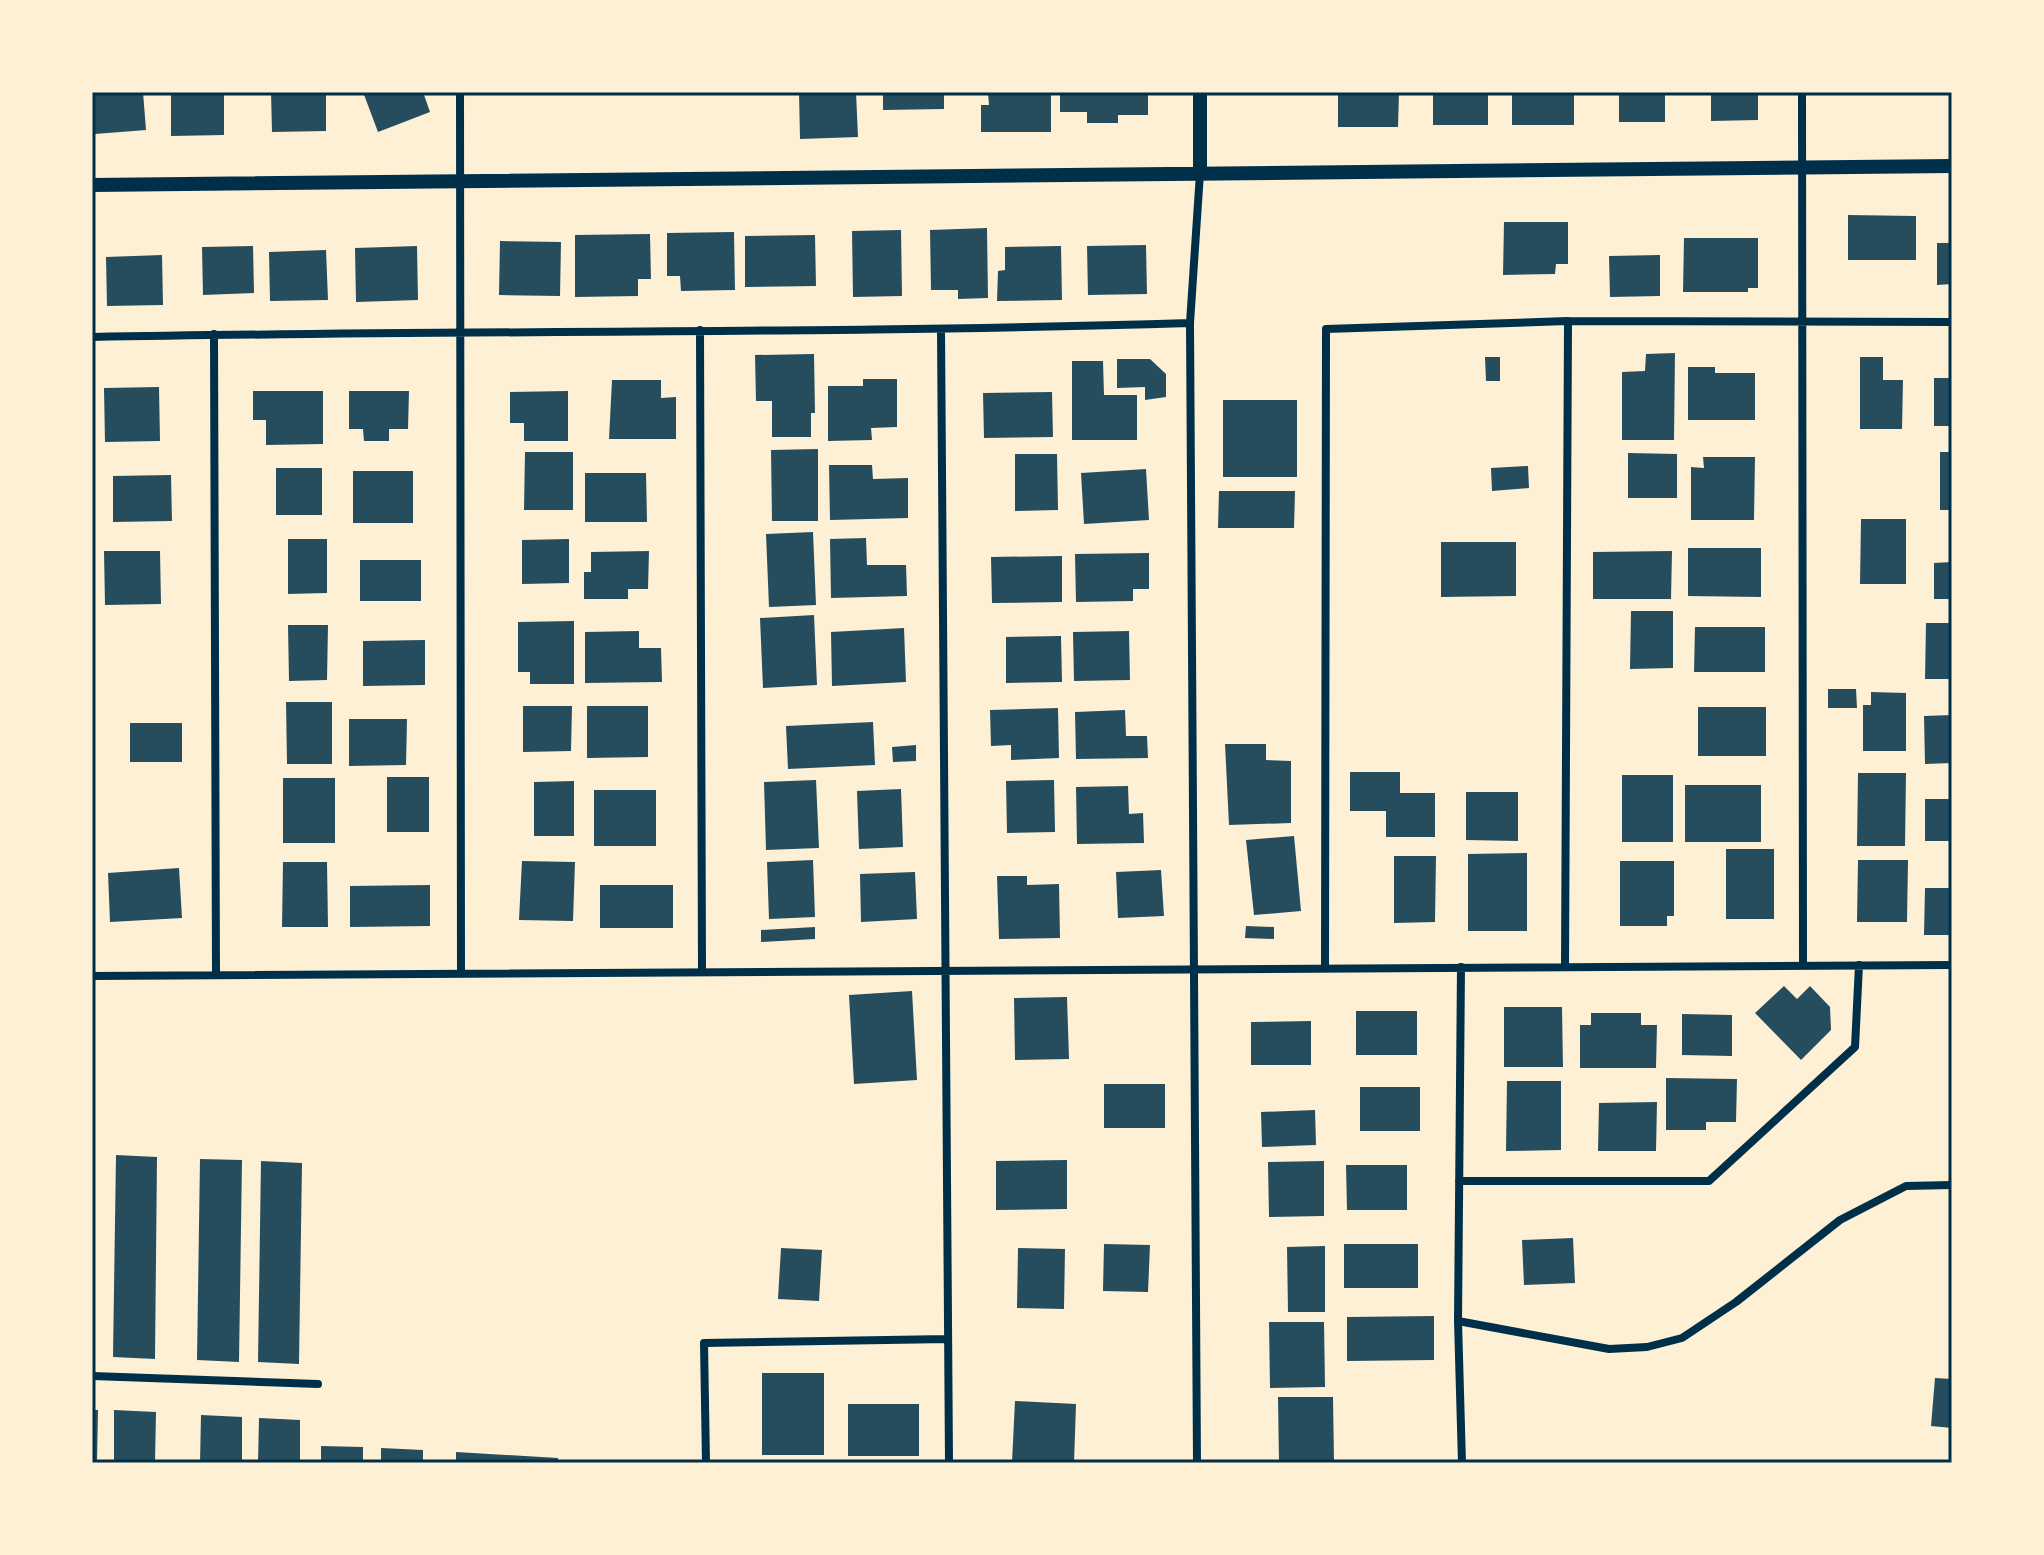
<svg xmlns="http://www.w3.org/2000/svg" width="2044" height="1555" viewBox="0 0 2044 1555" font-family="Lora,serif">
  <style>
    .building { fill: #264d5e }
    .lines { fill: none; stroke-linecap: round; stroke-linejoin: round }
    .minor { stroke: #003049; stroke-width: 8 }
    .tertiary { stroke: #003049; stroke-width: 14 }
    .neatline { fill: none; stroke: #003049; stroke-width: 3 }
  </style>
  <rect width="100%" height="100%" fill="#fdf0d5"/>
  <path class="building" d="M92,92H143L146,130L95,134Z
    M171,92H224V135L171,136Z
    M271,92H326V131L272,132Z
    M363,92H423L430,112L378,132Z
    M799,92H856L858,137L800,139Z
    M883,92H944V109L883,110Z
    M988,92H1051V132H981V105H989Z
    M1060,92H1148V115H1118V123H1087V112H1060Z
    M1338,92H1399L1398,127H1338Z
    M1433,92H1488V125H1433Z
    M1512,92H1574V125H1512Z
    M1619,92H1665V122H1619Z
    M1711,92H1758V120L1711,121Z
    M1848,215L1916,216V260H1848Z
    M1504,222H1568V264H1556L1555,274L1503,275Z
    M987,228L988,298L958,299V290H931L930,230Z
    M901,230L902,296L853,297L852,231Z
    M734,232L735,290L681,291L680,276H667V233Z
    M650,234L651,279H638V296L575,297V235Z
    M815,235L816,286L745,287V236Z
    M1684,238H1758V288H1748V292H1683Z
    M500,241L561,242L560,296L499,295Z
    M1937,243H1952V284L1937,285Z
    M1146,245L1147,294L1088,295L1087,246Z
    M253,246L254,293L203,295L202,247Z
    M417,246L418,300L356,302L355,248Z
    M1061,246L1062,300L997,301L998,271L1005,270V247Z
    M326,250L328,300L270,301L269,252Z
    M162,255L163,305L107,306L106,257Z
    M1660,255V296L1610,297L1609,256Z
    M1675,353L1674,440H1622V372L1645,371L1646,354Z
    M814,354L815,413H811V437H772V401H756L755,355Z
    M1485,357H1500V381H1486Z
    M1860,357H1883V380H1903L1902,429H1860Z
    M1117,359H1150L1166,374V397L1145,400V387L1117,388Z
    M1072,361H1103L1104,395H1137V440H1072Z
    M1688,367H1715V373H1755V420H1688Z
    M1934,378H1952V426H1934Z
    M863,379H897V427L871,428L872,440L828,441V386H863Z
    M612,380H661V398L676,397V439H609Z
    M159,387L160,441L105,442L104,388Z
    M253,391H323V444L266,445V420H253Z
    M349,391H409L408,429H389V441H364L363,429H349Z
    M568,391V441H524V423H510V392Z
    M1052,392L1053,437L984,438L983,393Z
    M1223,400H1297V477H1223Z
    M818,449V521H772L771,450Z
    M525,452H573V510H524Z
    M1940,452H1952V510H1940Z
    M1628,453L1677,454V498H1628Z
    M1015,454H1057L1058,510L1015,511Z
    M1703,457H1755L1754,520H1691V467L1704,468Z
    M829,465H872L873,479L908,478V518L830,520Z
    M1528,466L1529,488L1492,491L1491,468Z
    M276,468H322V515H276Z
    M1146,469L1149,520L1084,524L1081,473Z
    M353,471H413V523H353Z
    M585,473H646L647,522H585Z
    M171,475L172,521L113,522V476Z
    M1219,491H1295L1294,528H1218Z
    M1861,519H1906V584H1860Z
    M813,532L816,605L769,607L766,534Z
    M866,538L867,565H906L907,596L831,598L830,539Z
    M288,539H327V593L288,594Z
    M569,539V583L522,584V540Z
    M1441,542H1516V596L1441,597Z
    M1688,548H1761V597L1688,596Z
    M104,551H160L161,604L105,605Z
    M649,551L648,589H628V599H584V572H591V552Z
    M1672,551L1671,599H1593V552Z
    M1149,553V589H1133V601L1076,602L1075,554Z
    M1062,556V602L992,603L991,557Z
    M360,560H421V601H360Z
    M1952,562V599H1934V563Z
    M1631,611H1673V668L1630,669Z
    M814,615L817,685L763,688L760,618Z
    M574,621V684H530V672H518V622Z
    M1926,623H1952V679H1925Z
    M288,625H328L327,680L289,681Z
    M1695,627H1765V672H1694Z
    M904,628L906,682L832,686L831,632Z
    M639,631V648H661L662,682L585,683V632Z
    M1129,631L1130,680L1074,681L1073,632Z
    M1061,636L1062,682L1006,683V637Z
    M425,640V685L363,686V641Z
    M1828,689H1856L1857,708H1828Z
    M1871,692L1906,693V751H1863V705H1871Z
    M286,702H332V764H287Z
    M523,706H572L571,751L523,752Z
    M587,706H648V757L587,758Z
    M1698,707H1766V756H1698Z
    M1058,708L1059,758L1011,760V745L991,746L990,710Z
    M1125,710L1126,736H1147L1148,758L1076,759L1075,712Z
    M1952,715V763L1925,764L1924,716Z
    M349,719H407L406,765L349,766Z
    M873,722L875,765L788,769L786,726Z
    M130,723H182V762H130Z
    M1225,744H1266V760L1291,761V823L1229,825Z
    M916,745V761L893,762L892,747Z
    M1350,772H1400V793H1435V837H1386V811H1350Z
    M1858,773H1906L1905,846H1857Z
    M1622,775H1673V842H1622Z
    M387,777H429V832H387Z
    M283,778H335V843H283Z
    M816,780L819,848L766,850L764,782Z
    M1054,780L1055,832L1007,833L1006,781Z
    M574,781V836H534V782Z
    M1685,785H1761V842H1685Z
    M1128,786L1129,814L1143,813L1144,843L1077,844L1076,787Z
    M901,789L903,847L859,849L857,791Z
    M594,790H656V846H594Z
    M1466,792H1518V841L1466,840Z
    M1925,799H1952V841H1925Z
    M1294,836L1301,911L1254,915L1246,840Z
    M1726,849H1774V919H1726Z
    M1527,853V931H1468V854Z
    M1394,856H1436L1435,922L1394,923Z
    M813,860L815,917L769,919L767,862Z
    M1858,860H1908L1907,922H1857Z
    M522,861L575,862L573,921L519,920Z
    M1620,861H1674V916H1667V926H1620Z
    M283,862H327L328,927H282Z
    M179,868L182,918L110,922L108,873Z
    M1161,870L1164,916L1118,918L1116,872Z
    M915,872L917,919L861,922L860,874Z
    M997,876H1027V885L1059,884L1060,938L999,939Z
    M430,885V926L350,927V886Z
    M600,885H673V928H600Z
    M1925,888H1952V935H1924Z
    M1246,926L1274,927V939L1245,938Z
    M815,927V939L761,942V930Z
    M1784,986L1797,999L1810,986L1830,1007L1831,1030L1801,1060L1755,1013Z
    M912,991L917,1080L854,1084L849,995Z
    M1067,997L1069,1059L1015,1060L1014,998Z
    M1504,1007H1562L1563,1067H1504Z
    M1356,1011H1417V1055H1356Z
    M1591,1013H1641V1025H1657L1656,1068H1580V1025H1591Z
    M1682,1014L1732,1015V1056L1682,1055Z
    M1311,1021V1065H1251V1022Z
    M1666,1078L1737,1079L1736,1122H1706V1130H1666Z
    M1507,1081H1561V1150L1506,1151Z
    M1104,1084H1165V1128H1104Z
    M1360,1087H1420V1131H1360Z
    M1657,1102L1656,1151H1598L1599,1103Z
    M1315,1110L1316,1145L1262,1147L1261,1112Z
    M116,1155L157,1157L155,1359L113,1357Z
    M200,1159L242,1160L239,1362L197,1360Z
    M1067,1160V1209L996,1210V1161Z
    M261,1161L302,1163L299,1364L258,1362Z
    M1324,1161V1216L1269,1217L1268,1162Z
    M1346,1165H1407V1210H1347Z
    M1573,1238L1575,1283L1524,1285L1522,1240Z
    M1104,1244L1150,1245L1148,1292L1103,1291Z
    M1344,1244H1418V1288H1344Z
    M1325,1246V1312H1288L1287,1247Z
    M781,1248L822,1250L819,1301L778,1299Z
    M1018,1248L1065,1249L1064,1309L1017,1308Z
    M1434,1316V1360L1347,1361V1317Z
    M1269,1322H1324L1325,1387L1270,1388Z
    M762,1373H824V1455H762Z
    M1935,1378L1952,1379V1428L1931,1426Z
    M1278,1397H1333L1334,1462L1279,1463Z
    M1015,1401L1076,1404L1074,1463L1012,1462Z
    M848,1404H919V1456H848Z
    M92,1410H98L97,1463H92Z
    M114,1410L156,1412L155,1463H114Z
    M201,1415L242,1417V1463H200Z
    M259,1418L300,1420V1463H258Z
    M321,1446L363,1447V1463H321Z
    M381,1448L423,1450V1463H381Z
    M456,1452L558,1458V1463H456Z"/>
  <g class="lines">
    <path class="minor" d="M460,92L461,974
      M1802,92L1803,966
      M700,330L702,972
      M941,330L949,1463
      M214,334L216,975
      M92,337C458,330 824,334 1190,323
      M1461,967L1458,1321L1462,1463
      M1565,967L1568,321
      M1325,968L1326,329L1568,321L1952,322
      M92,976L1952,965
      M1459,1181H1709L1855,1047L1859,965
      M1458,1321L1609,1349L1647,1347L1682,1338L1736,1302L1840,1220L1906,1186L1952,1185
      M92,1376L318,1384
      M706,1463L704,1343L948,1339
      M1197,1463L1190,323L1200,173"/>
    <path class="tertiary" d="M1200,92V172
      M92,185L1952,166"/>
  </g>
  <rect width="2044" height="1555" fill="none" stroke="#fdf0d5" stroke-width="188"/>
  <rect x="94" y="94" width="1856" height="1367" class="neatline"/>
</svg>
